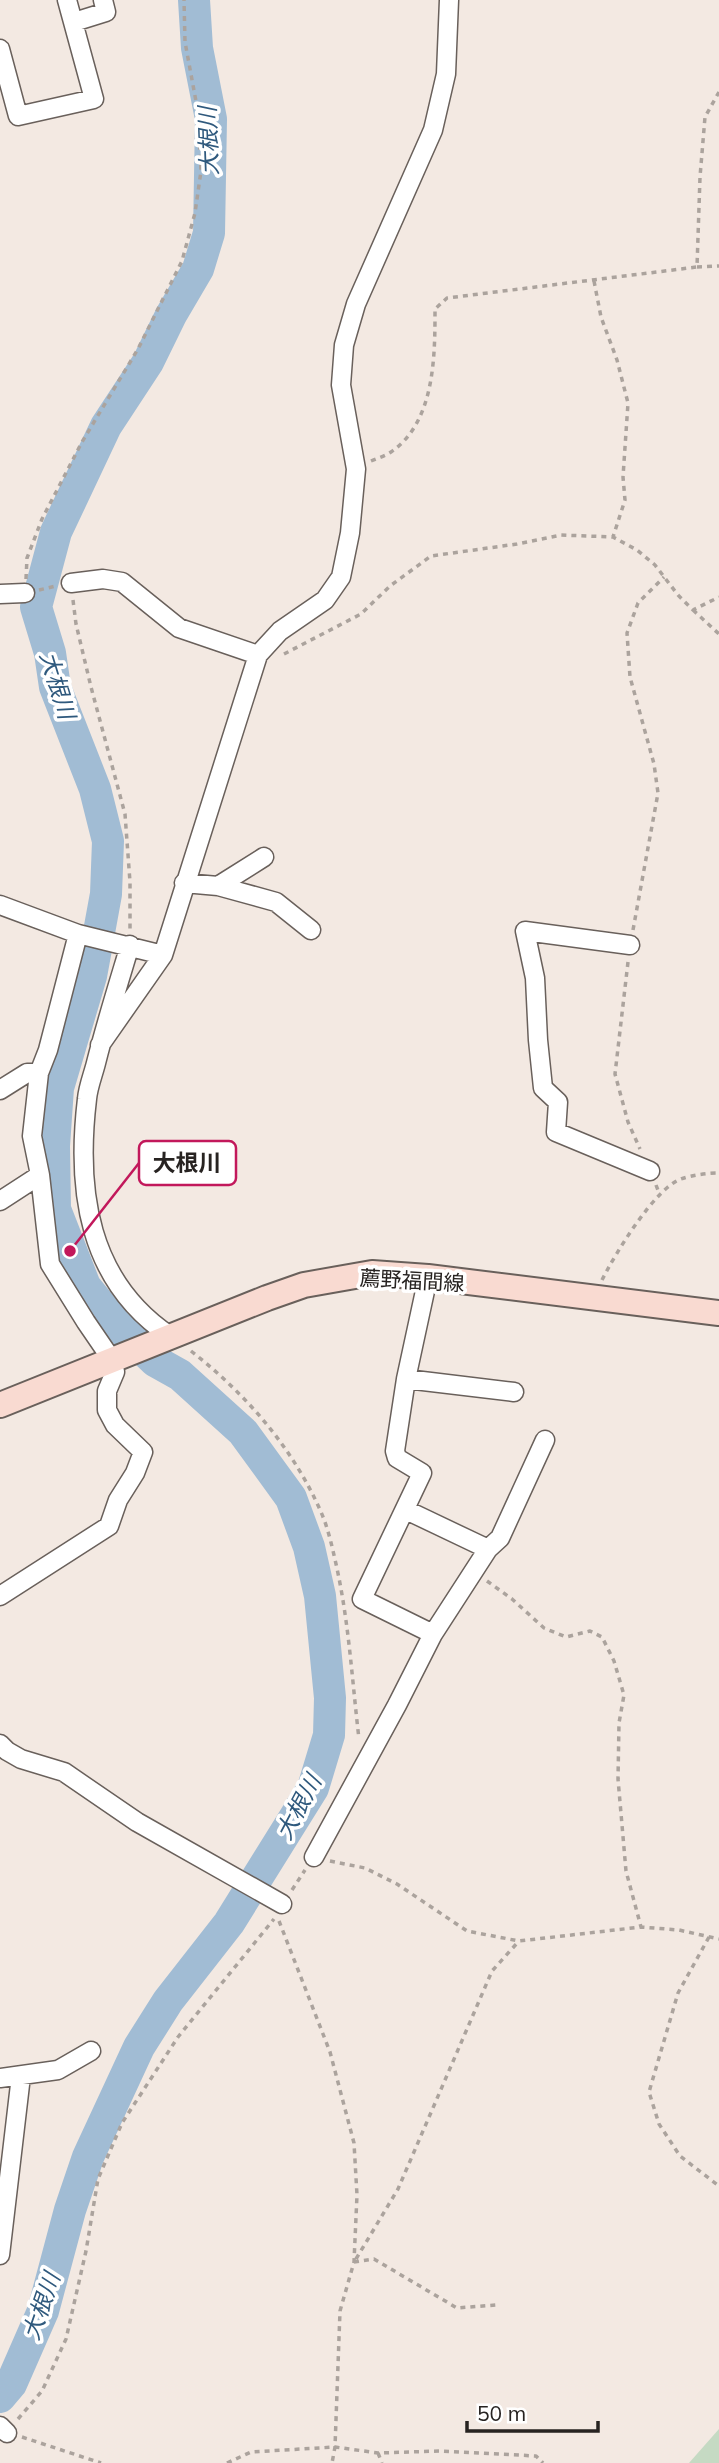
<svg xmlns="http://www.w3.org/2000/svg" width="719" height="2463" viewBox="0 0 719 2463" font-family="Mulish,'Noto Sans JP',sans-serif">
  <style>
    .green { fill: #c5dac3 }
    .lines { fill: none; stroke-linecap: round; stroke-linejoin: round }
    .river { stroke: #a1bcd4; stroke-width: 32 }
    .minor-casing { stroke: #69605b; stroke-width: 21 }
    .secondary-casing { stroke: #69605b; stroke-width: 28 }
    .path { stroke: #aba39d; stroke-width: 3.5; stroke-dasharray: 5 5; stroke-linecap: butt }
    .minor { stroke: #fff; stroke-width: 18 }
    .secondary { stroke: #f9dad1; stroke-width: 24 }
    .labels { text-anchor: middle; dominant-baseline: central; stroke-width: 7; stroke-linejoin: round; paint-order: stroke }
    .street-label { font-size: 21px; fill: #272321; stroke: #fff }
    .water-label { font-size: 23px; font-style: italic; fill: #2f597d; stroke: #fff }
    .leader { fill: none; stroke: #c2185b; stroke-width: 2.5 }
    .callout-dot { fill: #c2185b; stroke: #fff; stroke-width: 2.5 }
    .callout { fill: #fff; stroke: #c2185b; stroke-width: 2.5 }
    .callout-label { font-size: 23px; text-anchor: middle; font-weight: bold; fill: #272321 }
  </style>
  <rect width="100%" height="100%" fill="#f3e9e2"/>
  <path class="green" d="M719,2429V2463H689Z"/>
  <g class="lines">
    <path class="river" d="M0,2397L11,2384L43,2311L70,2210L88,2157L139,2047L168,2001L229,1923L313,1788L329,1735L330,1698L320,1596L309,1547L291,1498L243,1432L180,1375L155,1361L116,1324L85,1286L55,1209L54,1146L58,1088L91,976L106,894L108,841L95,789L55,687L50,653L36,607L56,532L106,426L148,362L171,315L198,269L209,233L211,119L197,48L194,0"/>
    <defs>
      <path id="minor" d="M74,22L106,12L103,0
        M0,49L18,116L94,99L67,0
        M71,583L103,579L122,582L179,628L258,655
        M0,594L25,593
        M184,883L218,886L276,902L311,930
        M218,886L264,857
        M0,905L78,934L163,955
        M130,945C118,985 106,1023 96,1063C93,1075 88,1087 87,1099C76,1191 88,1281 170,1336
        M630,945L525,931L535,978L538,1040L543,1088L558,1102L556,1132L650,1171
        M100,1045L163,955L258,655L280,631L325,600L341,577L350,533L356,469L341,385L344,345L356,304L433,130L446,74L449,0
        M0,1090L27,1073H39
        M0,1201L40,1175
        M428,1277L406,1379L395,1451L397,1458L422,1473L362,1599L433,1634
        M406,1379L514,1392
        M488,1549L500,1538L545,1440
        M0,1596L109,1526L118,1500L135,1473L143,1452L115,1425L107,1410V1391L115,1372L112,1360L86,1322L50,1264L40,1175L32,1136L39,1073L48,1050L78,934
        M0,1744L7,1751L21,1759L64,1772L137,1822L282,1904
        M314,1857L397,1705L433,1634L488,1549L406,1510
        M0,2078L58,2070L91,2051
        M0,2255L21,2076
        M0,2426L7,2433"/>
      <path id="secondary" d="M0,1405L267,1298L304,1285L372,1273L428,1277L719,1313"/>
    </defs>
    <use href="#minor" class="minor-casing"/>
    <use href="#secondary" class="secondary-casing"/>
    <path class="path" d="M697,267L719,266
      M594,281L601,317L617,360L628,403L623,477L625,500L613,537
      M371,461C378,458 385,456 391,452C435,422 435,356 435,309L447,298L697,267L700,177L705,117L719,92
      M26,579L27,558L42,519L82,442L138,349L182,261L195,213L201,171L198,112L185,42L184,0
      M39,590L56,586
      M73,600L76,624L91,687L125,814L130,882V929
      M693,610L719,634
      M284,654L361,614L390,586L431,556L517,544L561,535L613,537L637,550L655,565L678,595L693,610L719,597
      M633,930L658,793L654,764L630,677L627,633L638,603L664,577
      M628,962L615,1074L628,1122L640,1149
      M656,1185L659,1193
      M602,1280C615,1254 655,1188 681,1179C692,1175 708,1173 719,1173
      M191,1351C246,1394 293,1448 321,1512C328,1528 332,1546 336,1564C349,1622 352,1680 359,1739
      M487,1581L512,1599L544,1628L566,1637L590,1631L602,1637L614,1661L624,1695L619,1723L618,1779L626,1871L641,1927
      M330,1861L365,1868L397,1884L467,1931L519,1941L641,1927L679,1930L719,1939
      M292,1890L305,1870
      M279,1921L330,2052L354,2143L357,2195L354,2262L340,2311L335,2447L332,2463
      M709,1937L678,1993L649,2092L659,2124L680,2156L719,2186
      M356,2259L398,2189L492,1971L519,1941
      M354,2262L374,2259L457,2308L496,2305
      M18,2419L42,2391L66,2339L86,2251L98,2179L122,2123L178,2037L274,1919
      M22,2437L101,2463
      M378,2453L382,2463
      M227,2463L251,2452L335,2447L378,2453L440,2451L536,2456L543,2463"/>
    <use href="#minor" class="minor"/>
    <use href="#secondary" class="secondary"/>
  </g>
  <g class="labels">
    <g class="street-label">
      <text transform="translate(412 1280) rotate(3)">薦野福間線</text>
    </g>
    <g class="water-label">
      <text transform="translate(208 141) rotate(-92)">大根川</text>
      <text transform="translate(58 685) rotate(73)">大根川</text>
      <text transform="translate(298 1807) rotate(-62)">大根川</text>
      <text transform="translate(41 2306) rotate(-71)">大根川</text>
    </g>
  </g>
  <path class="leader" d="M70 1251L139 1163"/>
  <circle class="callout-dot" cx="70" cy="1251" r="7"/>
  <rect class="callout" x="139" y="1141" width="97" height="44" rx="7"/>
  <g class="callout-label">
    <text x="187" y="1171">大根川</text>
  </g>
  <path d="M467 2421v10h131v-10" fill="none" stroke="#272321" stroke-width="3.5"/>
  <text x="477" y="2421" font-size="21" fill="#272321" stroke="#ffffff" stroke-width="5" paint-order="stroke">50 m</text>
</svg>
